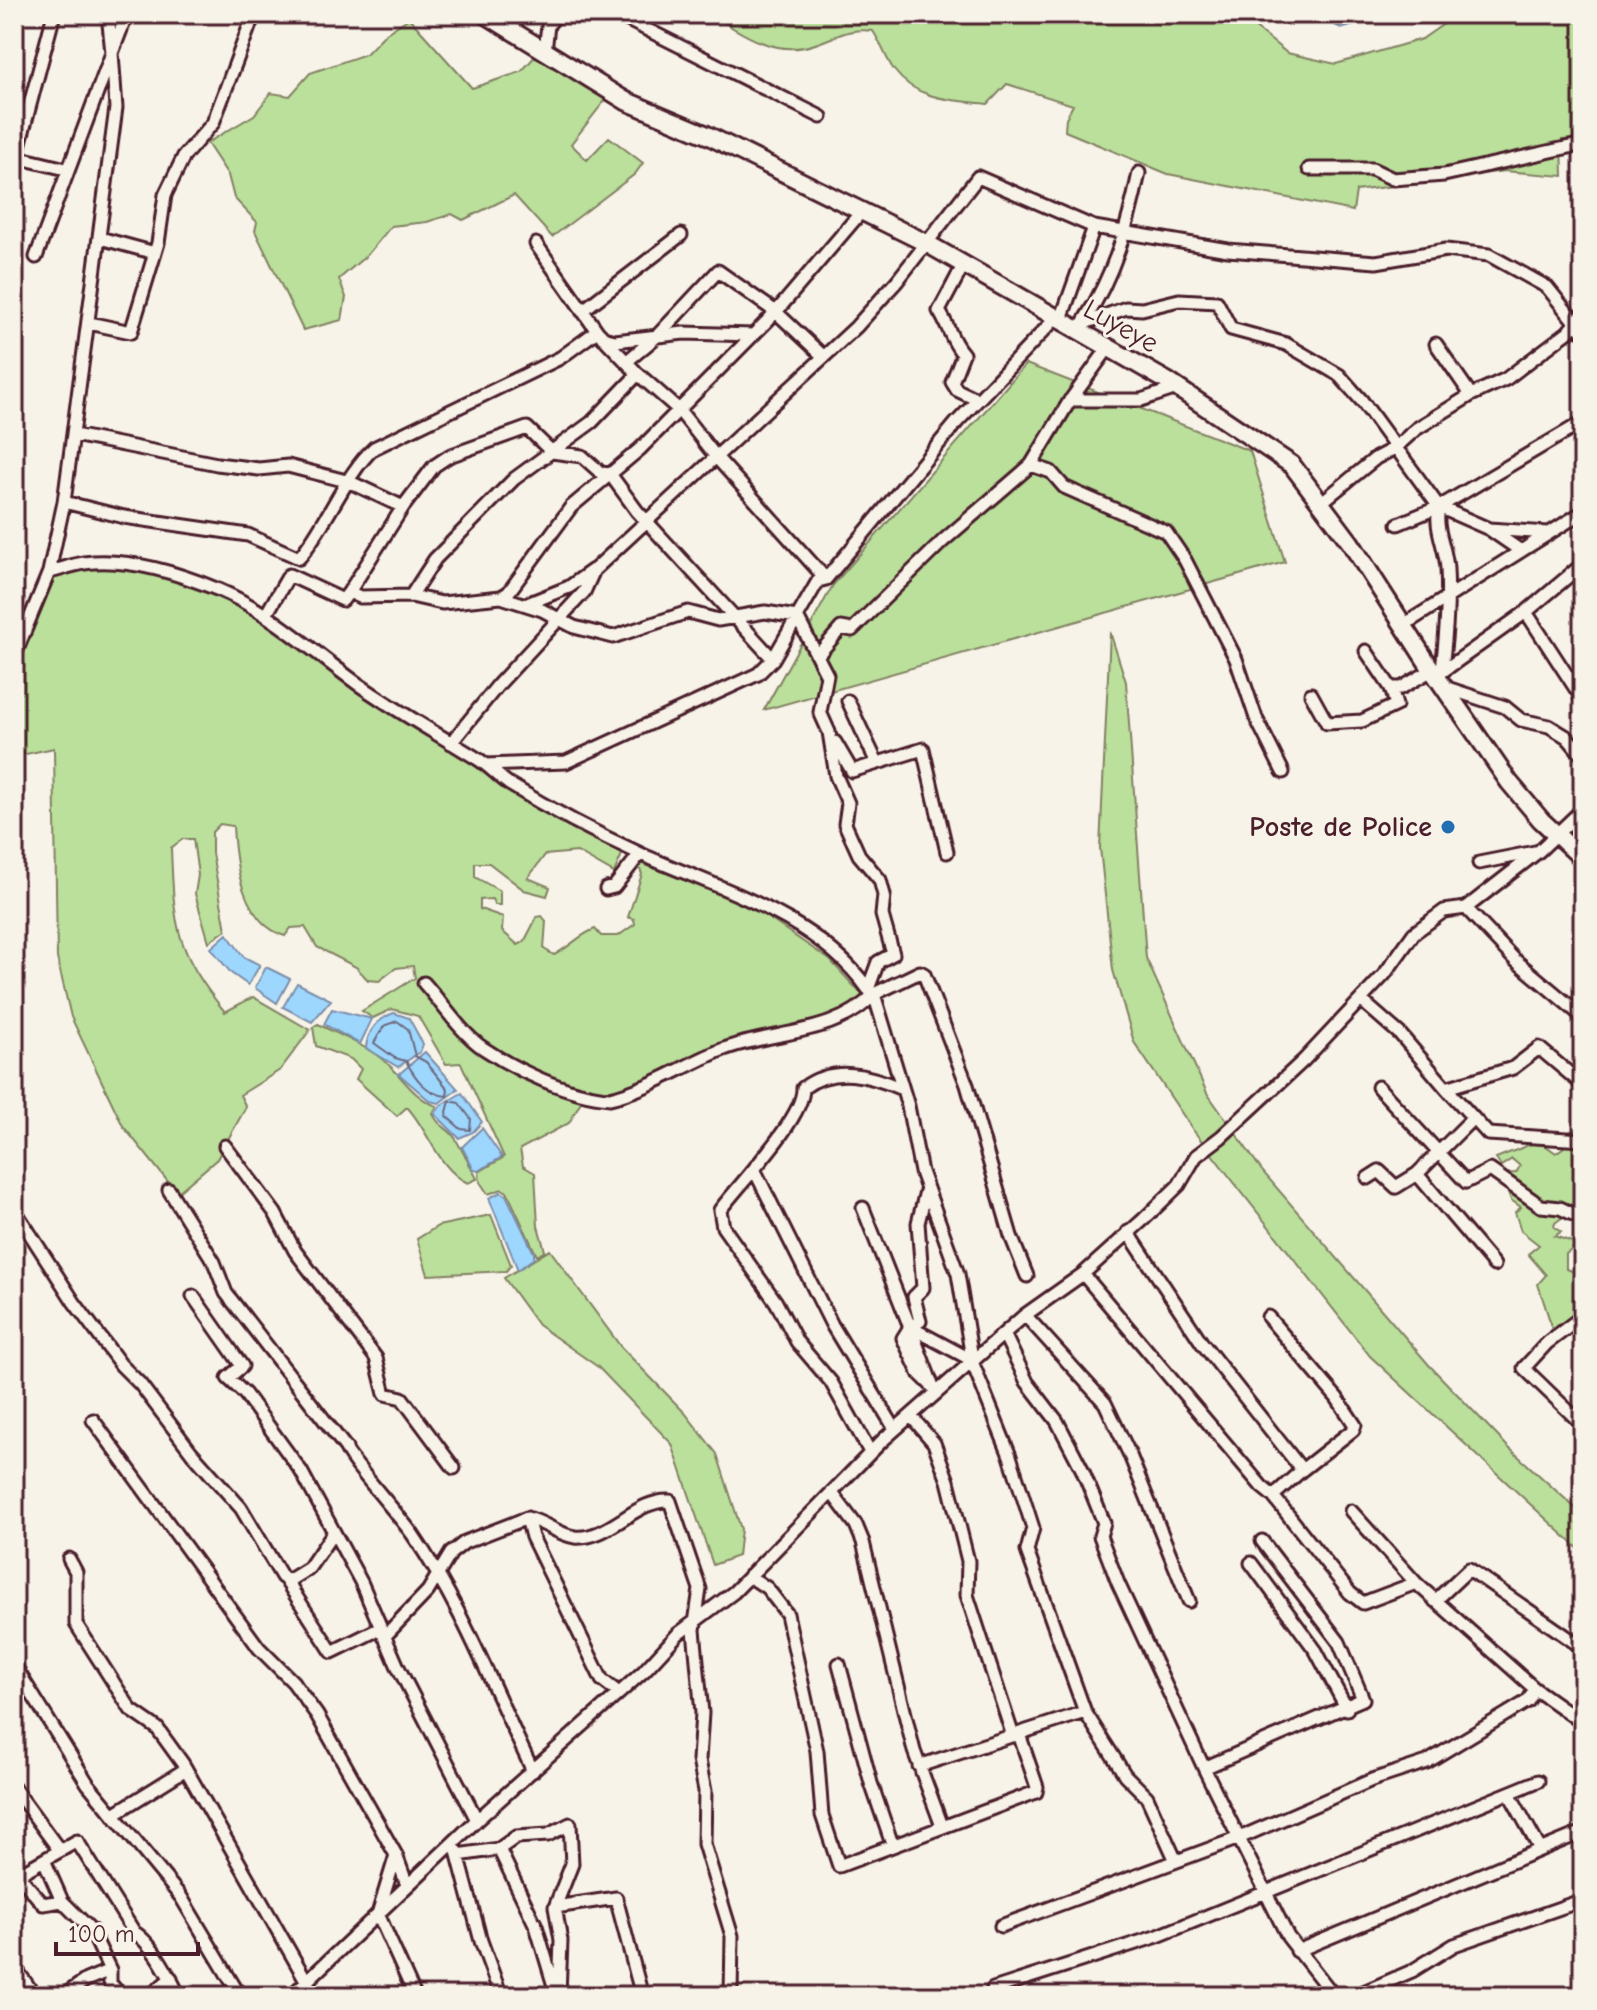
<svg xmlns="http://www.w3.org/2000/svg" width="1597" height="2010" viewBox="0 0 1597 2010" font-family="'Comic Neue',sans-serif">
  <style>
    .green { fill: #bae09b; stroke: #828063; stroke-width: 2 }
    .water { fill: #9ed7fe; stroke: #7c8daa; stroke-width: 2 }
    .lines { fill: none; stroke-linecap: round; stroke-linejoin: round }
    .shore { stroke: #6c697f; stroke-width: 2 }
    .stream { stroke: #7c8daa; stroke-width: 3 }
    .street-casing { stroke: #4a1f2b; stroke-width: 17 }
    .secondary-casing { stroke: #4a1f2b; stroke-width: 22 }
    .street { stroke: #f7f3e8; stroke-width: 11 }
    .secondary { stroke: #f7f3e8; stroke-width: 16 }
    .poi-dot { fill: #1f6fb2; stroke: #f7f3e8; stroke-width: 3 }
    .labels { text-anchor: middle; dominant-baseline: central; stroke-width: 6; stroke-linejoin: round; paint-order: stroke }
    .street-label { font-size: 28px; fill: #4a1f2b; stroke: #f7f3e8 }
    .poi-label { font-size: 28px; font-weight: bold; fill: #4a1f2b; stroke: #f7f3e8; text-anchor: end }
  </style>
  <rect width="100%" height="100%" fill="#f7f3e8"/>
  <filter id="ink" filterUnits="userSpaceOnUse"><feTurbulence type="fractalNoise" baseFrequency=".0125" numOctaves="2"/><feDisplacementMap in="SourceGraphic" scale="16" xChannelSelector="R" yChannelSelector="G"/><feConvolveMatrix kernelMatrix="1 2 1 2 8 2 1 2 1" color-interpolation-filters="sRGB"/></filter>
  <g filter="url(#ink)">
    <path class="green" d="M712,14H1238L1287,53L1336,64L1422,39L1458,14H1583V139L1562,140L1563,176L1504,171L1356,191L1353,211L1168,174L1065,131L1066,118L1073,105L1007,84L988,104C954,100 917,101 894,70C886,59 881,43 873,31C849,27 835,38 812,45C777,57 740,34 712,14Z
      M409,18L472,88L521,72L537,54L606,99L571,144L587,160L609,137L643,163L635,174L552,237L514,195L463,220L452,214L427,222L391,226L368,254L339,279L346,297L342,320L303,330L255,231L257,222L234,198L228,175L207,143L254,115L271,93L290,96L310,73L366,54L385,34Z
      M1026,364L1250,451L1285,562L764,710L833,585Z
      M86,566L130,567L204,588L244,607L426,736L455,750L509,792L623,852L614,873L577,852L545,855L528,878L550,887L547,896L524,890L489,863H475V877L500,891V905H495L492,899L480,900V909L503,917L502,931L518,945L524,942L537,917L542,916L546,921L544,949L554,955C570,947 579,935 595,929L601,936H618L635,924L634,919L628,917L642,874L637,862L748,904L830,960L864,997L860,1008L764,1038L624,1092L583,1098L569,1123L520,1149L523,1166L535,1173L538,1226L545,1251L537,1256L507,1192L502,1189L488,1194L480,1182L479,1172L504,1157L461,1063L446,1064L418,1016L392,1009L373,1018L362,1011L415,978L413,966L396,968L379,981L368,980L356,967L317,947L305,927L291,928L285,936C242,922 235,864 233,826L220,824L212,832V853L226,930L209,942L195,894L198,875L193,839H183L171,848C174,926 175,950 225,1012L253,997L310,1030L280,1070L240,1095L246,1107L217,1159L177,1193L123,1126L71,1017L57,958L54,748L26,754L14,752V655L41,586L55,575Z
      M1110,632L1126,682L1146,958L1207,1093L1263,1172L1429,1365L1508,1447L1583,1515V1553L1370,1356L1193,1130L1134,1042L1113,970L1100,848Z
      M318,1024C343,1037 375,1049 394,1070C406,1083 419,1101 437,1106L433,1113C437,1126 449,1128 455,1138C457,1141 476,1176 477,1179L468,1183C438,1169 428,1129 407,1107L397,1116L356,1079L361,1069L351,1059L316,1046L313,1027Z
      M1583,1126V1215L1569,1212L1555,1223L1554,1227L1561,1232L1554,1236L1579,1244L1566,1254V1269L1575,1272L1574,1279L1583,1283V1321L1557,1343L1538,1284L1546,1275L1528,1254L1539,1245L1521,1231L1515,1212L1521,1207L1511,1200L1501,1174L1516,1173L1520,1166L1512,1159L1501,1166L1496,1158L1539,1141L1556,1153L1569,1143L1560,1136Z
      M491,1215L511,1265L506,1271L428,1275L417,1239L438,1226Z
      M550,1250L621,1347L685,1413L717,1454L741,1529L738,1556L713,1565L672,1444L598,1367L538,1325L504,1278Z"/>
    <path class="water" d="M227,934L244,957L260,965L248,985L231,973L211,948Z
      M266,967L290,979L277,1003L255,988Z
      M297,983L331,1000L312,1022L283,1007Z
      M332,1009L372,1019L360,1044L324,1024Z
      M394,1013L409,1018L423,1044L420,1052L398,1067L366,1048C367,1031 379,1018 394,1013Z
      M425,1052L458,1089L439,1103L430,1101L399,1074Z
      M462,1093L482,1122L473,1132L459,1138L435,1114L441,1105Z
      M482,1128L502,1157L478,1171L474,1170L462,1147Z
      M501,1192L506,1195L534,1253V1258L518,1270L489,1198Z"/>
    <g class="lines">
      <path class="shore" d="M397,1021L408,1029L415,1056L426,1062L448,1089L447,1096C426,1094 415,1078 406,1061L395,1058L374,1043L384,1026Z
        M450,1101L459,1103L471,1119L470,1130L461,1129L446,1116Z"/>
      <path class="stream" d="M1313,14L1342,28L1391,14"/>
      <defs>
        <path id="street" d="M616,14L821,117
          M545,51L548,25L557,14
          M16,157L66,169
          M14,165L54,14
          M1309,169H1372L1393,179L1444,175L1583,144
          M100,238L155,253
          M536,244L597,331L638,374L679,410L716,457L826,579
          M36,257L112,53L108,14
          M964,264L939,311C949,326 951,341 963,354L952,382L957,390L978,400
          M582,311L681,235
          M1084,321C1114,275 1128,226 1139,173
          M1060,322L1094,227
          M89,323L131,332L158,243L165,195L184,156L213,123L254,14
          M1082,324L1126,308L1142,309L1179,300L1217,302L1231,329L1286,344L1339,375L1362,401L1439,507L1489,529L1521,551
          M603,338L615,341L684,333L753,335
          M1436,344L1471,395
          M626,362L656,337L718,271L776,312L824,357
          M1070,400H1141L1177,388
          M74,435L217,464L259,469L288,466L350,482L403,507L434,466L449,456L527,428L552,452L582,456L601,473L610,474L637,511L773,659
          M1031,465L1051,472L1064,487L1166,532L1185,560L1236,659L1256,718L1283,772
          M64,502L124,517L248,535L299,558C326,526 346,473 374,448L560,358L597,331
          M1322,502L1376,458L1395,448L1416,429L1471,395L1506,379L1568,332L1583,314
          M1439,507C1434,529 1446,547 1447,569C1449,602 1446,635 1442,669
          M1398,524L1439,507L1583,422
          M1489,529L1548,533
          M49,572C60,570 71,565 84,563C128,557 178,573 219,590C271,612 312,651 358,684C398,712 440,735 481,761C491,768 499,777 509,784C551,810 597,834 643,855C720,889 816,916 868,989
          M349,592L403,507
          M411,596L435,559L514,479L592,422L638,374
          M501,597L508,593L571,507L640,449L776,312L862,211
          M527,604L569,587L593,570
          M1526,612L1583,700
          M267,613L289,575L343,600L349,592L360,597L411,596L442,603L501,597L542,610L574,627L613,637L688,612L718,620L765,612L797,617L827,675L820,712L829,732L836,776L848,803L845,824L859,855L880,880L884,895L882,915L893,954L878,962L868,989L874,994C838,1035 772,1031 724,1049C686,1064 649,1089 610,1098C568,1095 517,1071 483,1048C461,1033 442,1003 424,983
          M1405,624L1583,512
          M1366,651L1391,688H1401L1432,670
          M818,655L841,628L852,630L943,541L1031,465L1069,402L1109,347
          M14,657L49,572L64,502L116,108L112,53L127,14
          M1436,676L1526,612L1583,564
          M1444,687L1505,707L1521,720L1549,726L1567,737L1583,756
          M1311,694L1327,723L1362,721L1396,705L1391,688
          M848,701L877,763
          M835,742L852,771L923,749L947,852
          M451,743L498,685L584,592L594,570L856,327L897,281L978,177L1094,227L1228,250L1376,262L1446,250L1489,255L1547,287L1583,332
          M486,765L566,762L758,674L773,659L818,581L826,579L957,422L1055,319
          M1479,863L1535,852
          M606,889L614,887L640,854
          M1466,908L1515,960L1583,1017
          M1361,1000L1400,1034L1446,1088L1513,1068L1539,1048L1583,1085
          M1378,1087L1466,1182L1490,1170L1541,1206L1560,1208L1575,1215L1583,1213
          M1446,1088L1488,1134L1583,1140
          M225,1146L275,1213L295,1251L376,1358L385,1394L402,1398L454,1468
          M754,1169L832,1325L895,1429
          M1417,1174L1494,1265
          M1368,1178L1379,1171L1396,1187L1417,1174L1472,1119
          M169,1190L214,1262L226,1293L346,1448C346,1456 403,1520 413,1535C462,1606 495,1693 533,1771
          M926,1191L918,1223L923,1288L914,1297L920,1321L910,1327L933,1387
          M863,1208L910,1327L903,1338L919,1373L933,1387
          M14,1209L74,1302L121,1365L140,1384L192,1453L241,1508L282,1577L288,1581L309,1568L333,1533
          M1128,1232L1202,1343L1302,1470L1273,1496
          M1083,1274L1262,1487L1273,1496L1350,1593L1363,1603L1416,1583L1535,1689L1583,1723
          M1027,1276L1011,1236L967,1085L924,974L920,972L874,994L908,1106L921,1172L958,1274L973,1364L1010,1456L1033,1528L1027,1551L1085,1712L1125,1775L1147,1797L1176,1861
          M193,1296L242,1366L228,1378L245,1394L301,1471L361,1582L398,1667L477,1820
          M1025,1315L1105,1403L1129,1453L1189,1601
          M1583,1316L1547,1343L1524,1368L1583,1425
          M1268,1317L1337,1398L1355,1425L1353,1430L1302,1470
          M910,1327L968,1358L974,1355
          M1004,1334L1027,1382L1057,1421L1082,1469L1104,1523L1100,1536L1118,1583L1204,1768L1288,1937L1334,1996
          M911,1416L934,1443L948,1481L968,1561L967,1595L1013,1736
          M93,1420L259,1648L293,1682L317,1715L396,1855L407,1885
          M870,1452L831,1382L797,1342L776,1302L723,1227L720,1210C741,1182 804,1118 803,1088C834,1065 870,1075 902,1089
          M832,1493L856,1525L863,1542L914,1751L942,1826
          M1351,1511L1416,1583
          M527,1518L532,1537L602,1680L619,1693
          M69,1559L76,1572V1624L131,1710L157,1728L183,1764L315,1996
          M1251,1563L1316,1651L1347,1709
          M749,1576L767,1588L787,1614L817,1751L822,1815L839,1866L1036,1792L1037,1787L1019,1734
          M285,1579L332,1652L381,1628
          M1435,1601L1469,1569L1583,1648
          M384,1637L428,1591L451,1553L465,1542L527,1518C543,1521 559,1535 575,1537C610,1540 635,1499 670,1501L700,1589L694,1630L702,1713L699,1760L705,1791L704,1844L732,1936L731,1996
          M839,1664L871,1783L892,1844
          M14,1665L88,1784L181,1897L240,1996
          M919,1766L1085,1712
          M1204,1768L1363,1699L1339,1642L1262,1541
          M14,1788L60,1851
          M1509,1793L1540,1849
          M114,1814L186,1769
          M499,1849L536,1926L557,1996
          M457,1851L481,1941L501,1996
          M396,1855L378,1914L415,1996
          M458,1855L499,1849L516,1837L548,1835L570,1824L572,1864L555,1907L561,1940L559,1996
          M44,1860L62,1901L91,1930L110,1970V1983L121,1996
          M14,1870L43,1904L62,1901
          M14,1877L77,1841L134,1932C153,1944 169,1975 179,1996
          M555,1907L616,1898L642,1996
          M1001,1926L1239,1838L1372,1780L1427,1762L1528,1701L1535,1689
          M1297,1951L1583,1832
          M14,1966L35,1996
          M993,1989L1158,1936L1538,1781
          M63,1996L86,1980L110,1970
          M150,1996L171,1978
          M291,1996L477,1820L644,1671L678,1634L734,1592L883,1440L1025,1315L1083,1274L1144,1219L1179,1185L1196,1156L1221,1137L1304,1060L1384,975L1414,933L1444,911L1466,908L1539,851L1583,809
          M1354,1996L1412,1971L1454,1945L1583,1900"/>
        <path id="secondary" d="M485,14L626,101L707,135L926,243L1167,381L1292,465L1350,542L1432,670L1509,782L1541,820L1583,859"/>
      </defs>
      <use href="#street" class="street-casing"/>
      <use href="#secondary" class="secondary-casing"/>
      <use href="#street" class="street"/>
      <use href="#secondary" class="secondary"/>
    </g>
  </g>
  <circle class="poi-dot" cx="1448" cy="827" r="8"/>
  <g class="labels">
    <g class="street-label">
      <text transform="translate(1121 326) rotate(29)">Luyeye</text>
    </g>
    <g class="poi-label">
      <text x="1432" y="827">Poste de Police</text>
    </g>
  </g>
  <rect width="1597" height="2010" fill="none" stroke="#f7f3e8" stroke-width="48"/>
  <rect x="24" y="24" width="1549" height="1962" fill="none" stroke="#4a1f2b" stroke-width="3" filter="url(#ink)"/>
  <path d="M56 1942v12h142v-12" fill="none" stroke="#4a1f2b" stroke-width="4"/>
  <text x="68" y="1942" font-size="24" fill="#4a1f2b" stroke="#f7f3e8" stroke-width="6" paint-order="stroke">100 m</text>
</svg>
